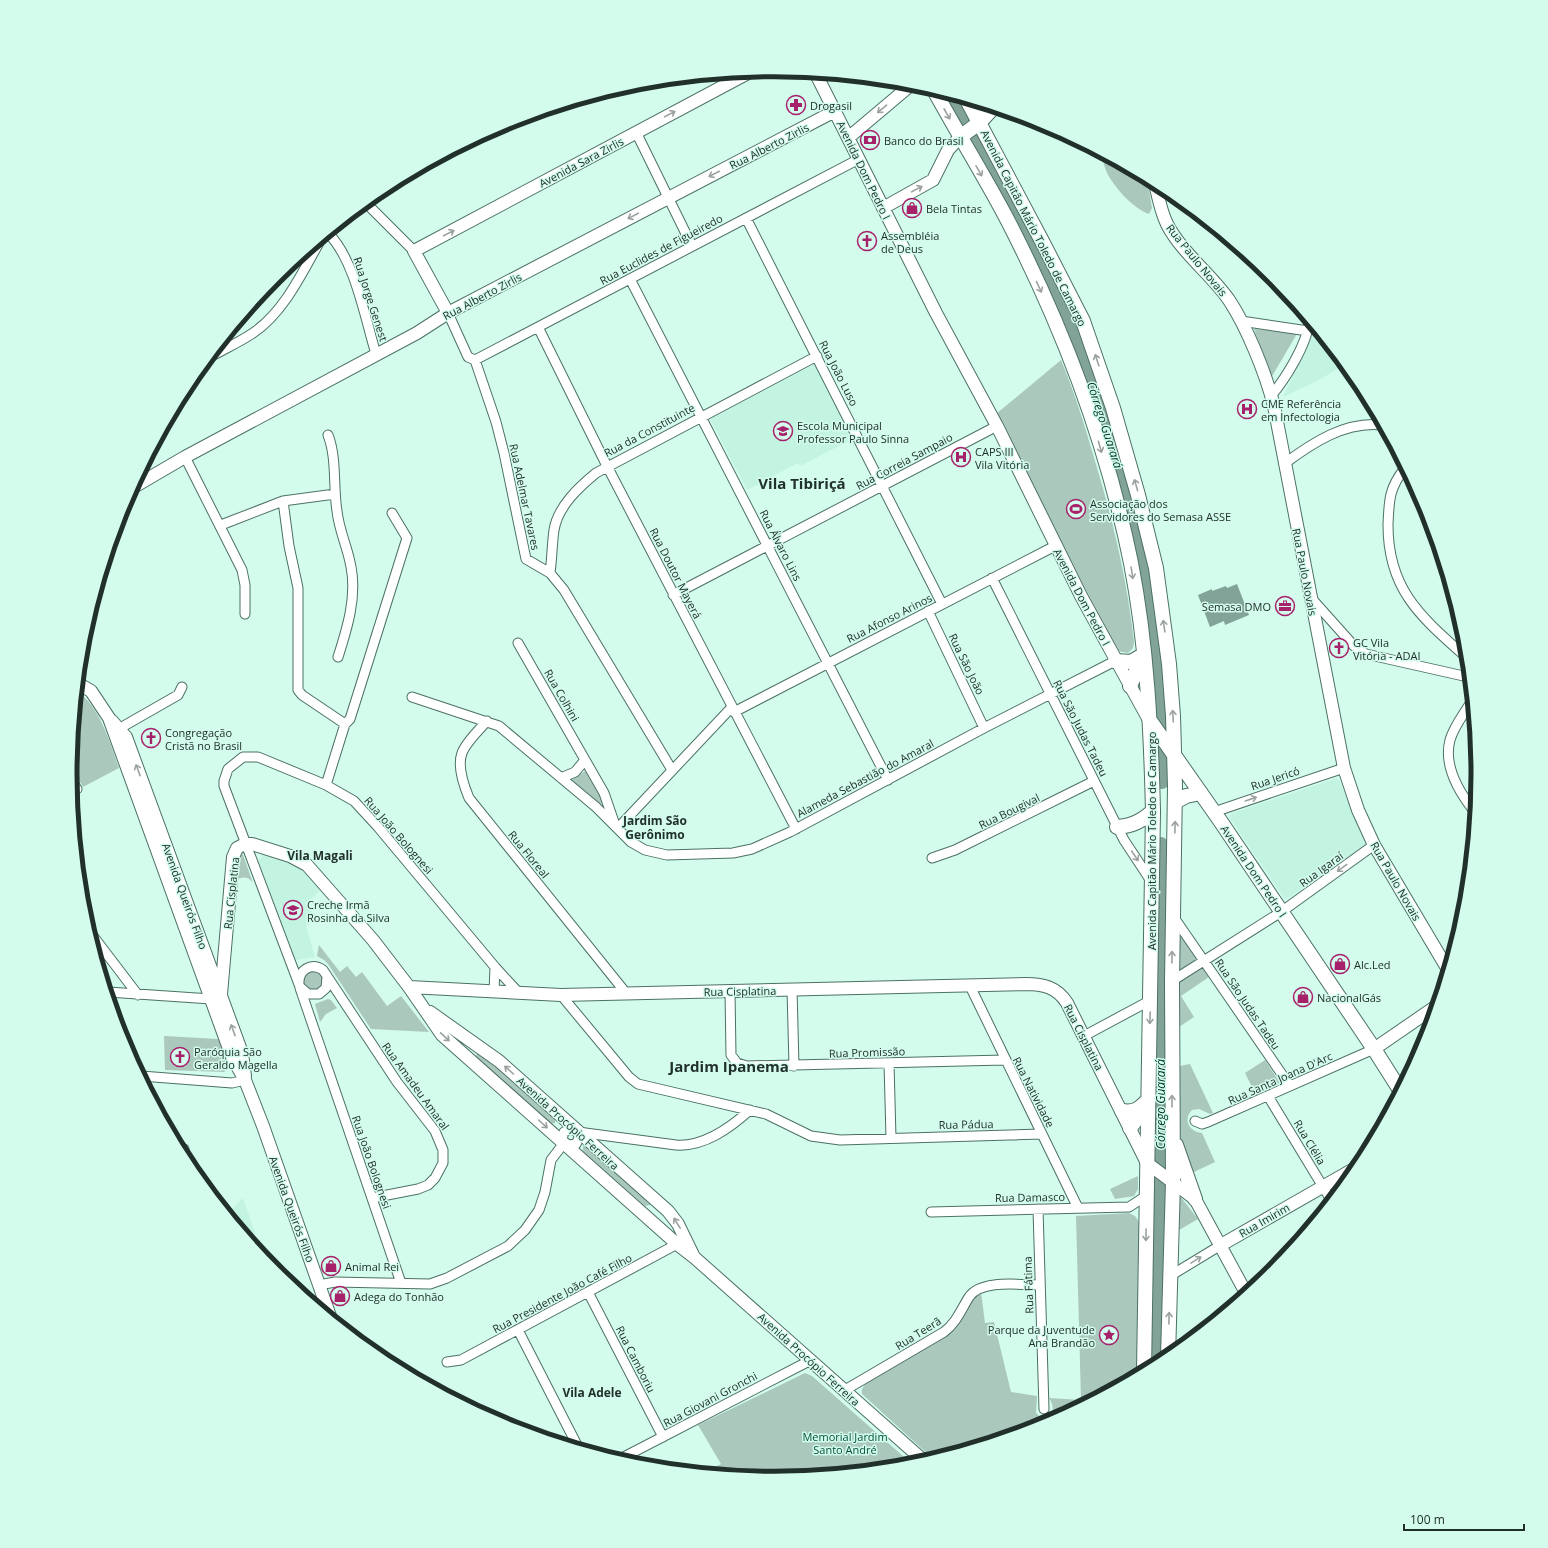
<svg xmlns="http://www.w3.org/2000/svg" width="1548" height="1548" viewBox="0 0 1548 1548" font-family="'Open Sans',sans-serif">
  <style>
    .built { fill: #c2f4e1 }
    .green { fill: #abc8bd }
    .water { fill: #82a498 }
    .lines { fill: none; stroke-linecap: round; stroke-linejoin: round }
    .river { stroke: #82a498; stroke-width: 14 }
    .street-casing { stroke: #4c7164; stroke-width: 11 }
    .secondary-casing { stroke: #4c7164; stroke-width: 14 }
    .primary-casing { stroke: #4c7164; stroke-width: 16 }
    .street { stroke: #fff; stroke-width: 9 }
    .secondary { stroke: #fff; stroke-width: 12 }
    .primary { stroke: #fff; stroke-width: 14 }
    .oneway { stroke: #9ba2a0 }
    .labels { text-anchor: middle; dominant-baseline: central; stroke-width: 3; stroke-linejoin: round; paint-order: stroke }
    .poi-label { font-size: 11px; fill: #21302b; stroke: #d3fced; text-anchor: start }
    .street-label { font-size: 11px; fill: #21302b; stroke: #d3fced }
    .park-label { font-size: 11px; fill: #054e3c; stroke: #d3fced }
    .water-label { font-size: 12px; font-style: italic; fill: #003427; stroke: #d3fced }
    .neighbourhood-label { font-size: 12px; font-weight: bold; fill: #21302b; stroke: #d3fced }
    .district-label { font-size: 15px; font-weight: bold; fill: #21302b; stroke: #d3fced }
    .rim { fill: none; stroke: #21302b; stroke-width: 5 }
  </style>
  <rect width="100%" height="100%" fill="#d3fced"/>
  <path class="built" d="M1315,329L1345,365L1317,381L1283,397Z
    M815,364L854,438L800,466L798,463L747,490L711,421L712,418Z
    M1337,778L1339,780L1365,842V845L1287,899L1284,898L1229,817L1230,814Z
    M263,855H267L290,862L299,867L321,890L305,904L316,916L306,926L315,957L297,960L292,956L257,861Z
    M243,1198L263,1256L228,1213Z"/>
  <path class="green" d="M1101,154L1147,179L1152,208L1149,214C1133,208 1117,190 1108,175C1105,169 1103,161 1101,154Z
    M1254,329L1298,332L1271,378Z
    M1061,360C1075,393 1085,427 1095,461C1113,521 1127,579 1134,642L1133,648L1128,653L1118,651L1112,642L996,414Z
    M78,692C99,705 111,745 119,768L83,787L71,767Z
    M585,771L603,801L601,804L599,805L570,781Z
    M242,852L253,883C249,877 243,876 237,880L238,855Z
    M1180,934L1209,977L1181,996L1194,1017L1179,1027Z
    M319,945L340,972L347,966L356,977L362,972L387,1006L401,996L429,1032L371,1029L328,964L324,960L317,956Z
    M317,971L322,975L323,986L315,992L303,987V977L307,972Z
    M328,999L331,1000L337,1008L326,1014L320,1022L315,1004Z
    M164,1036L219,1039L228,1069L224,1072L165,1070Z
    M478,1053L485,1057L555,1118V1123L551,1124L477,1058L476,1055Z
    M1265,1060L1280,1083L1255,1093L1245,1073Z
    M1190,1064L1213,1113L1210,1114L1199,1109L1192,1110C1182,1120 1190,1132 1202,1133L1215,1162L1190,1174L1179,1137L1180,1066Z
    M583,1146L587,1147L650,1202V1205L645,1206L583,1151Z
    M1138,1176V1189L1134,1196L1115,1199L1110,1189Z
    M1180,1196L1198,1219L1179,1230Z
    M1129,1213L1135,1216L1139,1222L1138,1374L1043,1424L932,1458L862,1394V1389L866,1383L951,1333C962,1320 968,1301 981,1292L985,1323L994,1322L1011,1392L1037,1396L1036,1413C1047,1425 1059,1412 1049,1398L1081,1400L1076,1216Z
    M805,1373L812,1376L912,1464L774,1478L706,1471L721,1464L698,1425Z"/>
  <path class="water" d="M1237,584L1249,615L1225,625L1224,621L1210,627L1198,595L1212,589V591L1226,586L1227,588Z"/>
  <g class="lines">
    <path class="river" d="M951,96C1002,189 1056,281 1093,380C1139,509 1161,646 1162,782
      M1158,1363L1161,1158L1159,968L1161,844"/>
    <defs>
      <path id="street" d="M636,132L692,246
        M366,203L414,251
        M746,218L942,604
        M328,233C355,260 365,318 376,354
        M630,279L888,780
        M448,313L468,357L475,360L496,422L504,453L526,559L550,573L564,590L672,770
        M1241,321L1308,331
        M538,327L607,466L796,829
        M210,357C224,349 240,342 253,333C284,312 302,273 320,241
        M475,360L859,159
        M1271,396C1286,378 1307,344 1309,322
        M328,435C337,458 333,487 337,511C339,531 348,548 351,567C357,597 347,629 338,657
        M185,457L242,570L245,585V614
        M1284,464C1312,443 1345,421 1382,425
        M1405,468C1389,488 1389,500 1388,525C1388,590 1421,617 1466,657
        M283,501L289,546L298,588V690L302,695L345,724L326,785
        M221,525L283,501L335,494
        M550,573C552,559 552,544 554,530C558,506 579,487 596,473L817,356
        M992,578L1124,840L1151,881
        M673,595L997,426
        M1312,599L1354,646L1366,654L1468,677
        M928,611L984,728
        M518,643L604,793L615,825
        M412,697L499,726L596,807L631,842L645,850L667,855L733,853L752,849L790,832L984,728L1115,661
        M1471,702C1464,714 1454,726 1450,740C1443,766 1459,792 1474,811
        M734,712L1055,546
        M487,721C479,730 466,742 462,753C457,766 464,786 469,798L626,993
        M345,724L350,719L407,538L392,513
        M115,731L178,695L182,687
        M561,778L575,772L585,760
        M71,780L77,789
        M1214,812L1344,768
        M618,828L731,708
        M932,858L955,850L1094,781
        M1173,916L1290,1086
        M90,932L138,995
        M327,976L326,988L319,994H308L300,987L224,786V781L228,769L243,757H258L326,785L354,801L378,827L495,967L518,992
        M1172,981L1281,912L1374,845
        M299,984C298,970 311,962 323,970L397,1082L435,1131L443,1150V1163L435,1178L428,1185L418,1189L372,1198
        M970,986L1078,1208
        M300,988L401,1283
        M792,989L794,1066
        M494,991L495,967
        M730,991L731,1055L737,1063L747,1066L1005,1060
        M108,992L211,999
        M561,995L629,1077L638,1084L766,1114L811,1136L840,1140L1042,1134
        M1084,1036L1151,1000
        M889,1063L891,1138
        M141,1076L232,1083L245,1080
        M1268,1096L1331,1200
        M1195,1121L1202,1124L1208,1122L1374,1049
        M564,1143L562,1139L564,1132L571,1129L578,1132L676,1145C704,1147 730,1128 750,1110
        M564,1143L570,1145L576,1144L579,1138L578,1132
        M181,1150L184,1149
        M1038,1209L1044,1409
        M931,1212L1129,1207L1146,1196
        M1170,1276L1221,1245
        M319,1285L335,1282L430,1284L447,1278L508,1246L525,1230L539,1210L545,1192L551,1160L564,1143
        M588,1292L663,1437
        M518,1330L578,1447
        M447,1362L461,1360L681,1242
        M845,1390L944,1332C956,1323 961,1310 969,1297C981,1279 1021,1285 1040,1285
        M620,1459L811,1360"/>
      <path id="secondary" d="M816,74L936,313L997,426L1081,596L1149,720
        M848,138L912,84
        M1155,183C1158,197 1161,212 1167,224C1181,252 1211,274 1229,300C1247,327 1266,374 1274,406L1344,768L1358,810L1374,845L1447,968
        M883,208L933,180L948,150L960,137
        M448,313L414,251L748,73
        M132,488L185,457L417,333L448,313L835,111
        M79,684L91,691L109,718L232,1057L245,1080L263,1126L330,1316
        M112,721L126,737L242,1053L245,1076
        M409,987L561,995L1026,984C1043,984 1057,987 1067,1003L1147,1163L1195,1199L1246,1293
        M211,999L221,994L233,857L237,848L245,844H252L290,856L307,865L373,940L409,987L442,1035L677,1244L695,1258L924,1461
        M430,1012L499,1061L668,1211L678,1224L694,1257
        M1374,1049L1435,1007
        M1221,1245L1359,1166"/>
      <path id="primary" d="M934,90C958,134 985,177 1008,221C1063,328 1107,444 1131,563C1147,645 1151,729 1153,811L1144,1371
        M967,100L1043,243L1083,321L1113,408L1138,495L1156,568L1169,664L1173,716L1175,786L1172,981L1173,1182L1168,1357
        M960,137L979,123L993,108
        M1115,661L1131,662L1143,655
        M1130,686L1143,655
        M1151,722L1221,822L1374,1049L1400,1090
        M1175,802L1186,796L1201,793
        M1117,827C1132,826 1142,821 1153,811
        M1122,1111C1135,1113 1139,1109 1148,1100
        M1130,1128L1146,1107
        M1176,1145L1195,1199"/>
    </defs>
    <use href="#street" class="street-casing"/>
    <use href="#secondary" class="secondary-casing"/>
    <use href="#primary" class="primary-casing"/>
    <use href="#street" class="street"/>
    <use href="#secondary" class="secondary"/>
    <use href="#primary" class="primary"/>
  </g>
  <defs><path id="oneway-shaft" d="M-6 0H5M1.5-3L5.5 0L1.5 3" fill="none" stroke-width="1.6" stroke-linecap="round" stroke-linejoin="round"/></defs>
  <g class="oneway">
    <use href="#oneway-shaft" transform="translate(882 109) rotate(140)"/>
    <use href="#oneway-shaft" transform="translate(670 114) rotate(-28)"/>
    <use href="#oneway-shaft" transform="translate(947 114) rotate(61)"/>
    <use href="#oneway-shaft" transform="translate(979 171) rotate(60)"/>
    <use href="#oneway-shaft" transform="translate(714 174) rotate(153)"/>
    <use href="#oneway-shaft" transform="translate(917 189) rotate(-28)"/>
    <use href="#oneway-shaft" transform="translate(633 216) rotate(152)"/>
    <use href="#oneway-shaft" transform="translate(449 233) rotate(-28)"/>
    <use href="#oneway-shaft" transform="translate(1039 287) rotate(65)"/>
    <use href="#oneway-shaft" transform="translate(1097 360) rotate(-108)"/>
    <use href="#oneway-shaft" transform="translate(1100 447) rotate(74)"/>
    <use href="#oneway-shaft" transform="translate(1136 485) rotate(-106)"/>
    <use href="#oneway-shaft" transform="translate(1132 573) rotate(81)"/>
    <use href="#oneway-shaft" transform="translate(1164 626) rotate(-98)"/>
    <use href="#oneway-shaft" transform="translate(1173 716) rotate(-93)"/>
    <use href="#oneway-shaft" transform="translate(138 770) rotate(-110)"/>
    <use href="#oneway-shaft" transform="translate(1251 799) rotate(-19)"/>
    <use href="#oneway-shaft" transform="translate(1175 827) rotate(-89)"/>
    <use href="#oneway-shaft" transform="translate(1135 856) rotate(56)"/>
    <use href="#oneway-shaft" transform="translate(1342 868) rotate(144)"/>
    <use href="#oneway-shaft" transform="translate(1172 957) rotate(-89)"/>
    <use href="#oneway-shaft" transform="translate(1150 1018) rotate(92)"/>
    <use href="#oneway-shaft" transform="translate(233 1030) rotate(-110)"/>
    <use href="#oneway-shaft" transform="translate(445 1037) rotate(43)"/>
    <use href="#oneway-shaft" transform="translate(509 1070) rotate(-138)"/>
    <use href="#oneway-shaft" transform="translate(1172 1101) rotate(-90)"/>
    <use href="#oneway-shaft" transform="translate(543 1124) rotate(42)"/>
    <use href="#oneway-shaft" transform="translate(677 1223) rotate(-122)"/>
    <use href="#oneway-shaft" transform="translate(1146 1235) rotate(91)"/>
    <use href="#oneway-shaft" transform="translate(1196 1260) rotate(-31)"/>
    <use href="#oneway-shaft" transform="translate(1169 1318) rotate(-89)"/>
  </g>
  <defs>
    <symbol id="pharmacy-ring" viewBox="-11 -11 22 22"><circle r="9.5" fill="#d3fced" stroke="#a7216a" stroke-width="1.5"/><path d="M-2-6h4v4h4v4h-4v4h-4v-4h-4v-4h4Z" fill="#a7216a"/></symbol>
    <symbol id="bank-ring" viewBox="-11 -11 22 22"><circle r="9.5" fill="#d3fced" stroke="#a7216a" stroke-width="1.5"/><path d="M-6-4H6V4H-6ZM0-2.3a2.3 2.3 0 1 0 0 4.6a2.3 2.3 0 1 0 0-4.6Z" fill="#a7216a"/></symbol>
    <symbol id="shop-ring" viewBox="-11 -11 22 22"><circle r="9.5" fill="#d3fced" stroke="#a7216a" stroke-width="1.5"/><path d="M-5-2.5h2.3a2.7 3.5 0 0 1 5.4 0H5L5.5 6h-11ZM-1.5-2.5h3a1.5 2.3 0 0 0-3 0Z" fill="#a7216a"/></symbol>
    <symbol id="church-ring" viewBox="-11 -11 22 22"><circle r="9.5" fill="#d3fced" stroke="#a7216a" stroke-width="1.5"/><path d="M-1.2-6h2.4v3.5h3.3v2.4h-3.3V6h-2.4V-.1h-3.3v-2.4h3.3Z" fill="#a7216a"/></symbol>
    <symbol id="hospital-ring" viewBox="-11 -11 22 22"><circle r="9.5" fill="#d3fced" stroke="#a7216a" stroke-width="1.5"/><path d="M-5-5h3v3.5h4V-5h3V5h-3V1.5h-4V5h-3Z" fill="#a7216a"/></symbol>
    <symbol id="school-ring" viewBox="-11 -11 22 22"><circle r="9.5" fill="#d3fced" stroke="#a7216a" stroke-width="1.5"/><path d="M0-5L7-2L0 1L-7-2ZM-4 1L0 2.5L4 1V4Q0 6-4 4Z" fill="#a7216a"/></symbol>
    <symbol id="stadium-ring" viewBox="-11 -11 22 22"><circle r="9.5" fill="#d3fced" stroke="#a7216a" stroke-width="1.5"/><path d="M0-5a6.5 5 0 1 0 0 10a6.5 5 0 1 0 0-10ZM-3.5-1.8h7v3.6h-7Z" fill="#a7216a"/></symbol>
    <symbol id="office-ring" viewBox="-11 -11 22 22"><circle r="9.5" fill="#d3fced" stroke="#a7216a" stroke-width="1.5"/><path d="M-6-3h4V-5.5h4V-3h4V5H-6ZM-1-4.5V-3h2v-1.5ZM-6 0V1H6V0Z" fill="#a7216a"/></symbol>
    <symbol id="sight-ring" viewBox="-11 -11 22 22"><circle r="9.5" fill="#d3fced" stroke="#a7216a" stroke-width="1.5"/><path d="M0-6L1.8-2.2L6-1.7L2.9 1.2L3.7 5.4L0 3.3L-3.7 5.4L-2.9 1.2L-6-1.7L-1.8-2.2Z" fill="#a7216a"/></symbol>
  </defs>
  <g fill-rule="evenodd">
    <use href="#pharmacy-ring" x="785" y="94" width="22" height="22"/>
    <use href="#bank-ring" x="859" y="129" width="22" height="22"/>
    <use href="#shop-ring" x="901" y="197" width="22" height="22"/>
    <use href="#church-ring" x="856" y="230" width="22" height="22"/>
    <use href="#hospital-ring" x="1236" y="398" width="22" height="22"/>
    <use href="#school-ring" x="772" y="420" width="22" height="22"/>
    <use href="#hospital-ring" x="950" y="446" width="22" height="22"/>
    <use href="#stadium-ring" x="1065" y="498" width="22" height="22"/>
    <use href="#office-ring" x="1274" y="595" width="22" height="22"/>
    <use href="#church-ring" x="1328" y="637" width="22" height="22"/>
    <use href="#church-ring" x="140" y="727" width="22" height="22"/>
    <use href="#school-ring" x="282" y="899" width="22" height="22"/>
    <use href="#shop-ring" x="1329" y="953" width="22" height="22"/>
    <use href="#shop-ring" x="1292" y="986" width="22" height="22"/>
    <use href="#church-ring" x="169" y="1046" width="22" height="22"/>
    <use href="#shop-ring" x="320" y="1255" width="22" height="22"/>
    <use href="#shop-ring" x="329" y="1285" width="22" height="22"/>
    <use href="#sight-ring" x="1098" y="1324" width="22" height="22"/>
  </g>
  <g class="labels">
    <g class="poi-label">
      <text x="810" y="105">Drogasil</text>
      <text x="884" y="140">Banco do Brasil</text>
      <text x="926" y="208">Bela Tintas</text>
      <text x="881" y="235">Assembléia<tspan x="881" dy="13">de Deus</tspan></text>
      <text x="1261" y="403">CME Referência<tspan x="1261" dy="13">em Infectologia</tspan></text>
      <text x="797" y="425">Escola Municipal<tspan x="797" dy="13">Professor Paulo Sinna</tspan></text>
      <text x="975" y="451">CAPS III<tspan x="975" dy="13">Vila Vitória</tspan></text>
      <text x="1090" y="503">Associação dos<tspan x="1090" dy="13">Servidores do Semasa ASSE</tspan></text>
      <text x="1271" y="606" text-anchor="end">Semasa DMO</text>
      <text x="1353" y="642">GC Vila<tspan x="1353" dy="13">Vitória - ADAI</tspan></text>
      <text x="165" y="732">Congregação<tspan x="165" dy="13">Cristã no Brasil</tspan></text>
      <text x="307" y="904">Creche Irmã<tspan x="307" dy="13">Rosinha da Silva</tspan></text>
      <text x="1354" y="964">Alc.Led</text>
      <text x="1317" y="997">NacionalGás</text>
      <text x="194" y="1051">Paróquia São<tspan x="194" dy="13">Geraldo Magella</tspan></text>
      <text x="345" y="1266">Animal Rei</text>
      <text x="354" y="1296">Adega do Tonhão</text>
      <text x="1095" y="1329" text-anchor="end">Parque da Juventude<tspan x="1095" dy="13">Ana Brandão</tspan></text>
    </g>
    <g class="street-label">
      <text transform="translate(769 146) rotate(-27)">Rua Alberto Zirlis</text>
      <text transform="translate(581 162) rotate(-28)">Avenida Sara Zirlis</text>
      <text transform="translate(864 170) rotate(64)">Avenida Dom Pedro I</text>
      <text transform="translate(1034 228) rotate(63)">Avenida Capitão Mário Toledo de Camargo</text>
      <text transform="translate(661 249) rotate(-28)">Rua Euclides de Figueiredo</text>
      <text transform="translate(1197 260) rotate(51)">Rua Paulo Novais</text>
      <text transform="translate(482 296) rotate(-28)">Rua Alberto Zirlis</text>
      <text transform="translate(371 299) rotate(72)">Rua Jorge Genest</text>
      <text transform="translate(839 373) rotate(63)">Rua João Luso</text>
      <text transform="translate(649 430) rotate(-28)">Rua da Constituinte</text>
      <text transform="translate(904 461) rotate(-28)">Rua Correia Sampaio</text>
      <text transform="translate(525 497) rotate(78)">Rua Adelmar Tavares</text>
      <text transform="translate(781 545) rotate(63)">Rua Álvaro Lins</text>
      <text transform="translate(1305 572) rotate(79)">Rua Paulo Novais</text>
      <text transform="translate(676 573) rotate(63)">Rua Doutor Mayerá</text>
      <text transform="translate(1082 597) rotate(62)">Avenida Dom Pedro I</text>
      <text transform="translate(889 618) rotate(-27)">Rua Afonso Arinos</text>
      <text transform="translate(967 664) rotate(64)">Rua São João</text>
      <text transform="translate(562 695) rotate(60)">Rua Colhini</text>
      <text transform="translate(1081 728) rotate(63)">Rua São Judas Tadeu</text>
      <text transform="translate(865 778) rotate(-28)">Alameda Sebastião do Amaral</text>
      <text transform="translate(1275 778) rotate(-19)">Rua Jericó</text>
      <text transform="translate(1009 811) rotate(-26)">Rua Bougival</text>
      <text transform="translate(399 835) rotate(49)">Rua João Bolognesi</text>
      <text transform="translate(1151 841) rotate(-90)">Avenida Capitão Mário Toledo de Camargo</text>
      <text transform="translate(529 854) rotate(51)">Rua Floreal</text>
      <text transform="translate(1321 869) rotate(-36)">Rua Igaraí</text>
      <text transform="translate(1254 871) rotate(56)">Avenida Dom Pedro I</text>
      <text transform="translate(1396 881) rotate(60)">Rua Paulo Novais</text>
      <text transform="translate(231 893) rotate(-84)">Rua Cisplatina</text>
      <text transform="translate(185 896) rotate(70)">Avenida Queirós Filho</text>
      <text transform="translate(740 991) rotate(-1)">Rua Cisplatina</text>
      <text transform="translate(1248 1004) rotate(56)">Rua São Judas Tadeu</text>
      <text transform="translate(1084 1037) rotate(63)">Rua Cisplatina</text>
      <text transform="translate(867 1052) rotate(-2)">Rua Promissão</text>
      <text transform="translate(1280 1078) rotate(-24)">Rua Santa Joana D'Arc</text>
      <text transform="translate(416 1086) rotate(54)">Rua Amadeu Amaral</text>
      <text transform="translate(1034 1092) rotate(63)">Rua Natividade</text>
      <text transform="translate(568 1123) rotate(42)">Avenida Procópio Ferreira</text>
      <text transform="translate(966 1124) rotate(-1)">Rua Pádua</text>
      <text transform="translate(1310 1142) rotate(59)">Rua Clélia</text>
      <text transform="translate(372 1162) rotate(71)">Rua João Bolognesi</text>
      <text transform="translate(1030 1197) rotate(-1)">Rua Damasco</text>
      <text transform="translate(292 1209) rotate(70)">Avenida Queirós Filho</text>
      <text transform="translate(1264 1220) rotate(-30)">Rua Imirim</text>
      <text transform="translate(1028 1285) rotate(-92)">Rua Fátima</text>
      <text transform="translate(562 1293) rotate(-28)">Rua Presidente João Café Filho</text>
      <text transform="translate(918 1333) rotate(-32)">Rua Teerã</text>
      <text transform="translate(636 1359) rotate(63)">Rua Camboriu</text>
      <text transform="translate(809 1359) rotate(42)">Avenida Procópio Ferreira</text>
      <text transform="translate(710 1399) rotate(-28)">Rua Giovani Gronchi</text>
    </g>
    <g class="park-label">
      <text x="845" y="1436">Memorial Jardim<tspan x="845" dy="13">Santo André</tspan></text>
    </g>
    <g class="water-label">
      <text transform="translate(1105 425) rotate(72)">Córrego Guarará</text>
      <text transform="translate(1160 1104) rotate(-90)">Córrego Guarará</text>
    </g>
    <g class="neighbourhood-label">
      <text x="655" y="820">Jardim São<tspan x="655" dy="14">Gerônimo</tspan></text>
      <text x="320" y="855">Vila Magali</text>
      <text x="592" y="1392">Vila Adele</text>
    </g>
    <g class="district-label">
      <text x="802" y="483">Vila Tibiriçá</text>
      <text x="729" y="1066">Jardim Ipanema</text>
    </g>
  </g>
  <path d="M0 0H1548V1548H0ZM77 774a697 697 0 1 1 1394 0a697 697 0 1 1-1394 0Z" fill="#d3fced" fill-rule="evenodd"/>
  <path class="rim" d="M77 774a697 697 0 1 1 1394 0a697 697 0 1 1-1394 0Z"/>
  <path d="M1404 1524v6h120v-6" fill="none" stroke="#21302b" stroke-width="2"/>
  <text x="1410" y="1524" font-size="12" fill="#21302b" stroke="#d3fced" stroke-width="3" paint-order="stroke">100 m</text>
</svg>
